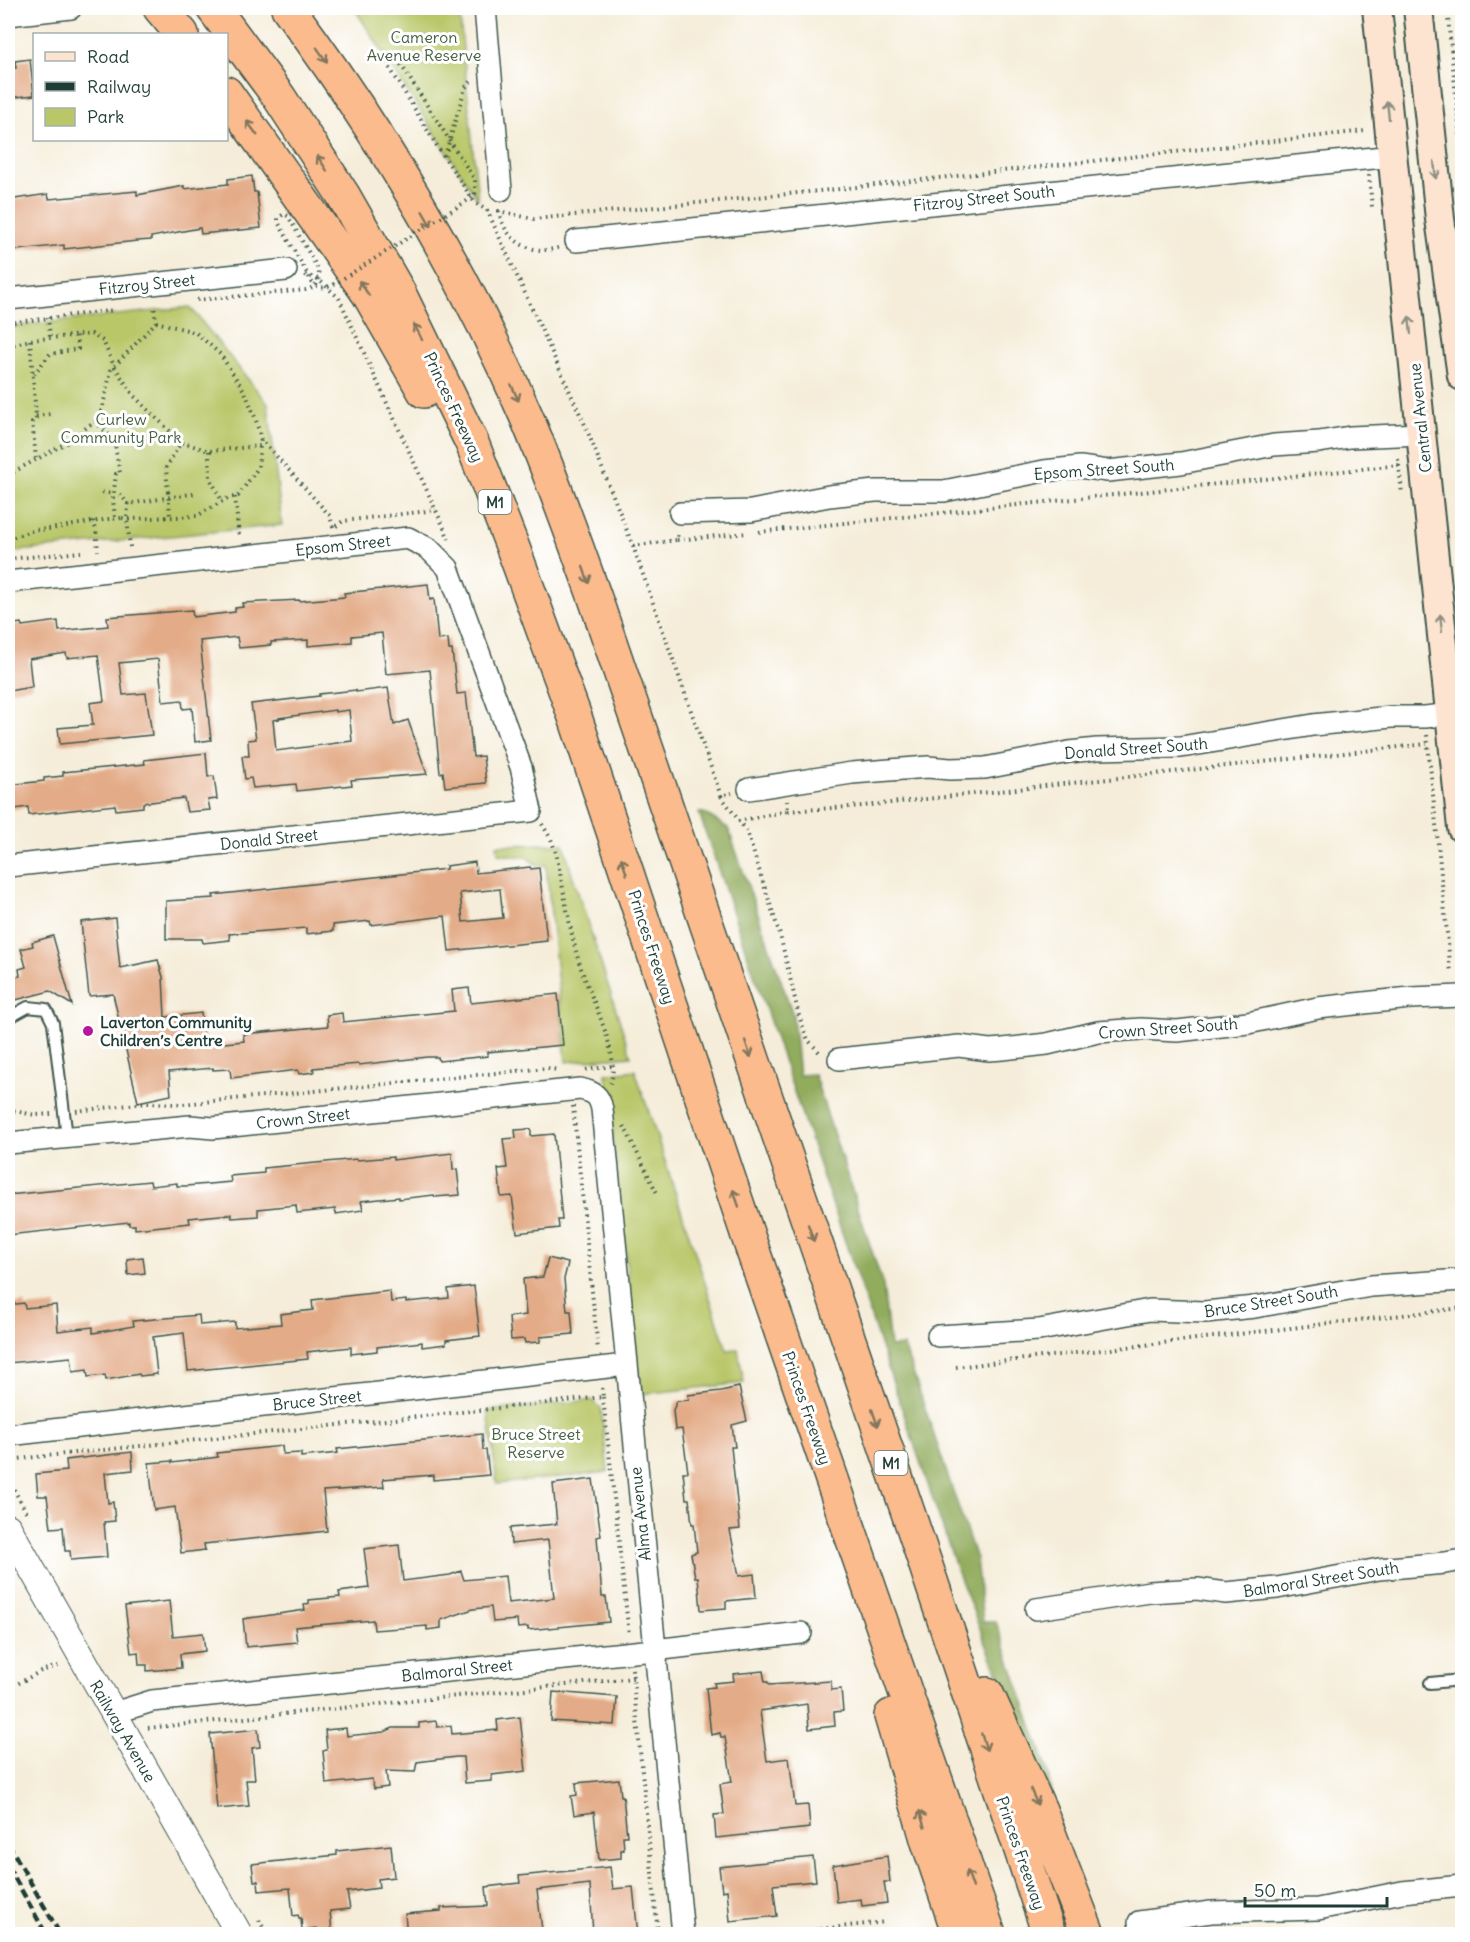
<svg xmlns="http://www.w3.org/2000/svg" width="1470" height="1942" viewBox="0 0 1470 1942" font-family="Delius,sans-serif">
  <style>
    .green { fill: #b9c769; stroke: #6c824e; stroke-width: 1.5 }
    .forest { fill: #92ac5d; stroke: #587448; stroke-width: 1.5 }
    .building { fill: #e3ab87; fill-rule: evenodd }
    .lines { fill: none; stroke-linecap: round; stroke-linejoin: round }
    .service-casing { stroke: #3f574d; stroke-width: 14 }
    .minor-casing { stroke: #3f574d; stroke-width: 24 }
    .tertiary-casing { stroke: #3f574d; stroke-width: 28 }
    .secondary-casing { stroke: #3f574d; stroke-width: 32 }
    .motorway-casing { stroke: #3f574d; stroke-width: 36 }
    .path { stroke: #3f574d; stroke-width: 4; stroke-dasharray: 1.5 4.5; stroke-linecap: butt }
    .service { stroke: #fff; stroke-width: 10 }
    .minor { stroke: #fff; stroke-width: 21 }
    .tertiary { stroke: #fff; stroke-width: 26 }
    .secondary { stroke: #fde4d1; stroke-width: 28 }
    .motorway { stroke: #fbbb8d; stroke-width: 33 }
    .rail { stroke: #1f3d34; stroke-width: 4.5; stroke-dasharray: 9 4.5; stroke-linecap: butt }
    .path-bridge { stroke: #3f574d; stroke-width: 4; stroke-dasharray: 1.5 4.5; stroke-linecap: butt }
    .oneway { stroke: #82765c }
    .oneway2 { stroke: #8e9082 }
    .poi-dot { fill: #b5179e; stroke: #fff; stroke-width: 2 }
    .labels { text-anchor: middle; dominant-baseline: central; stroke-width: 6; stroke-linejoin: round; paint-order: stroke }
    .shield { fill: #fff; stroke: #627771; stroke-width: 1.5 }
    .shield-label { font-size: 15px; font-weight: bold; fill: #1f3d34 }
    .park-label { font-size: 16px; fill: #466041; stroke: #fff }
    .street-label { font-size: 16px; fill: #1f3d34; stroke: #fff }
    .poi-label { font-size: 16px; font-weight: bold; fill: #1f3d34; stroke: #fff; text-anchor: start }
  </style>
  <rect width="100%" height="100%" fill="#fff"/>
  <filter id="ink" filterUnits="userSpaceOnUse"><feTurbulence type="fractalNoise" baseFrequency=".0167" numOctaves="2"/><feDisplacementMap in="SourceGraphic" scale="12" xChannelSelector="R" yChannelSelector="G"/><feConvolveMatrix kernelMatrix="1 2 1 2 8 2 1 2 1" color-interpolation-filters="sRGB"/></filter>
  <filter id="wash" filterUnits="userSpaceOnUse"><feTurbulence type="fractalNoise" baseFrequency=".008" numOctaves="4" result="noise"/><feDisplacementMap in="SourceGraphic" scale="24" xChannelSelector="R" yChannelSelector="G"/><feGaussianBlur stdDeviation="1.35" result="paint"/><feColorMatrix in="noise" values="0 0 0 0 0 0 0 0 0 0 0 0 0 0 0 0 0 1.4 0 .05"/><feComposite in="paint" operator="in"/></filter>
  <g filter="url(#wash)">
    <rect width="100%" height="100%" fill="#f5edd9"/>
    <path class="green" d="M354,8H459L478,200Z
      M190,307L268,404L282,525L8,552V327Z
      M564,844L571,871L631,1056L566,1062L546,865H537L526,857L498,854L497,845Z
      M635,1070L727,1350L738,1349L744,1383L641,1394L606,1074Z
      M592,1400L601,1408L608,1472L497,1484L488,1411Z"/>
    <path class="forest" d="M699,813H704L728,828L793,1015L799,1075L814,1074L883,1285L890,1347L904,1346L976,1559L983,1622H996L1048,1771L1053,1806L1032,1760L957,1570Z"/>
    <g id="blocks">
      <path class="building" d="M30,59L34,95L8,98V69L16,68L15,61Z
        M252,176L254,192H257L261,228L201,234L200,228L151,237V240L137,241L64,249V245L8,251V200L48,194L49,199L137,191V195L184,186V189L228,184V179Z
        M428,584L430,600L434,599L438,640L448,639L449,650H452L457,694L466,693L473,757L483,756L486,783L445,787L443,772L440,773L430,670L386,674L382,633L352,636V642L308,646V640L271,642V645L239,648L237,637L200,641L211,740L195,742L192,708L183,709L182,700L163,702L158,659L119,663L123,695L146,693L152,735L60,744L58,728L93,725L90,703L104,701L98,655L67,658L66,653L29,659L32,687L8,691V625L21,623L22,626L58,621L59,631L108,626L107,617L192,610L193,617L235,612V608L243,607L242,603L299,600V601L345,597L344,593Z
        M388,688L394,725L408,720L427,774L351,780L352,785L297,791L296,784L253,788L251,778L245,779L242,756H249L248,740L256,739L251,704L319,696V694L356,690V692ZM335,710V712L349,710L352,741L276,751L273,720L279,719V718Z
        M206,753L208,777L214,776L217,799L208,800L210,810L187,812L184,798L143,803V807L116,810L115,805L29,815L28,807L8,810V785L44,781V778L63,776V772L145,764L144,760Z
        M475,862L476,873L530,867L531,869L539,868L547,941L449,951L445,916L371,925L370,921L333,925V931L306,934V928L229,934L230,940L203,943L202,939H166V901L214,898L213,895L446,869V866ZM500,889L503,918L463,922L460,893Z
        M115,918L120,968L158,960L163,977L165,1017L201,1013L205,1045L244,1041L243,1034L328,1026L327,1015L342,1013L343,1022L454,1011L452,990L469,988L471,1003L558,994L563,1045L487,1052L488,1056L439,1061L438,1057H427L359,1065V1064L313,1068L314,1072L299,1074L298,1070L231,1078L230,1069L213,1070V1068L169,1072L171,1095L138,1102L113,994L89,996L81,922Z
        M53,936L72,1005L50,991L8,1002V979L20,976L19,969L26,967L21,949L33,946L32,942Z
        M531,1129V1136L554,1134L562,1220H558L559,1228L517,1233L512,1196L501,1197L498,1169L507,1168L503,1139L516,1138L515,1130Z
        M452,1153L453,1170L457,1169L460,1195L435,1197L434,1195L399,1199V1197L361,1201L363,1210L336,1214L335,1209L297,1213L296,1205L258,1209V1216L232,1218L231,1214L189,1218L190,1223L135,1229V1225H129V1222L8,1235V1195L150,1181L151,1186L177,1183V1186H186L231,1182L230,1176L264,1173V1168L357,1159V1160L393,1157V1160Z
        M143,1257L145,1273L128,1275L127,1259Z
        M548,1258L568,1263L564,1279L567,1311H571L573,1334L540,1337V1342L525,1343L524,1339L511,1340L509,1317L526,1315L523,1279L543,1277Z
        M474,1286L480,1336L446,1340V1344L422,1347V1342L377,1347V1351L351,1354V1347L307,1352L308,1359L188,1371L184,1333L153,1337L157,1374L140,1376L139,1374L106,1380L105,1375L88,1377L87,1370L73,1372L71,1357L8,1363V1305L24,1303L25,1308L56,1305L58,1331L93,1327V1333L134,1326L133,1321L199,1315L200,1325L235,1322V1328L281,1324L280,1314L313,1310L312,1300L390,1291L391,1302L406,1300V1302L449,1298L448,1289Z
        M739,1387L747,1421L732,1425L735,1447H731L740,1529L730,1530L739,1576L754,1574L756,1598L726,1601V1608L701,1610L698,1577H695L691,1554L697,1552L694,1524H692L689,1499H686L683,1472H688L682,1429L675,1430L673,1410L677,1401L689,1400L688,1395L721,1391Z
        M482,1434L483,1450H486L489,1475L433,1480V1475L383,1479L384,1487L323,1491L327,1531L204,1544L205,1550L181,1553L175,1507L154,1510L149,1463L172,1461V1463L218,1457L217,1453L282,1446L283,1454L301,1453V1457L338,1453L337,1449Z
        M132,1452L133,1470L105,1473L108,1503L113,1502L115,1521L104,1522L107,1557L71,1560L70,1551H65L63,1527L51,1528L47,1496H38L36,1474L67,1471L66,1460Z
        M593,1479L601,1536L597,1537L602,1597H606L609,1622L528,1630V1627L518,1628L517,1620L493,1622L491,1607L473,1609L441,1620V1628L427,1630V1626L374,1630L373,1620L295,1627L297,1642L246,1647L243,1619L305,1610L304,1605L309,1604V1600L340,1597L339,1592L369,1588L364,1549L399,1545L403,1581L450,1575L461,1571L464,1580L505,1576L508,1603L554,1598L548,1540L511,1544L510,1528L557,1524L553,1484Z
        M169,1601L173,1636L203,1633L205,1651L180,1654L181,1668L147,1671V1665H139L138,1652L131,1653L125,1606Z
        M763,1671L765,1682H768L769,1685L831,1681V1690L841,1689L843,1711L834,1712L835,1726L809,1729L807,1704L760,1711L767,1761L789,1758L795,1806L808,1805L810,1828L716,1838L714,1815L724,1814L720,1784L732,1782L725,1737H721L720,1733L711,1735L706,1688L715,1687L714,1683L734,1681L733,1674Z
        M553,1692L617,1697L615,1725L551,1721Z
        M520,1717L526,1771L492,1775V1781L465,1783L463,1757H456L417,1762L415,1772L386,1771L388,1787L374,1789L372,1779L326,1784L323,1751L327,1750L325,1730L346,1728L347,1736L384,1732L393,1728H419V1723L436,1721L437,1727L451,1726L452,1734L498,1730L497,1720Z
        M258,1729L260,1747L252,1748L255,1780H246L249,1806L217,1809L210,1734Z
        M619,1779L621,1796H623L627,1836H623L624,1850H621V1858L599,1860L594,1812L574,1815L571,1796L577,1795L576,1783Z
        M391,1845L394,1877L378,1879L379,1888L347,1892L350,1909L330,1911L332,1932L317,1934L316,1928L302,1930L301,1918H299L298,1915L293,1916L290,1888L259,1891L258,1881H254L252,1864L337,1855V1851Z
        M887,1856L890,1882H884L887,1903L862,1906L861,1899L837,1902L833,1865Z
        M813,1857L816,1881L773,1885L777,1916L730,1921L727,1890L722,1891L719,1867Z
        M610,1867L613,1889L633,1887L638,1935H593L590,1884L537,1890L542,1930L528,1932V1935H407L405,1914L441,1911V1908L488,1906L486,1887L520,1883L519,1876Z"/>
    </g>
  </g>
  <g filter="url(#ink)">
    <use href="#blocks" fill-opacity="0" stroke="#3f574d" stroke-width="1.5"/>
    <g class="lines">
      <defs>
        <path id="service" d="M8,1018L28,1007L46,1009L53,1023L67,1137
          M1430,1683L1462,1680"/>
        <path id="minor" d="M485,8L501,190
          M8,15L71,8
          M576,241L1393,156
          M8,299L286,270
          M680,513L751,511L829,496L875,491H944L1044,471L1080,467L1108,471L1181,463L1274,445L1319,442L1350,437L1421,434
          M8,582L408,538L429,549L448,568L521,767L531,811L8,866
          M749,789L852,773L928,767L950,769L985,768L1069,752L1097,749L1181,747L1313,725L1391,717H1425L1462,713
          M839,1059L959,1046L989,1050L1003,1049L1047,1044L1098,1032L1141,1029L1177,1031L1248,1023L1318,1008L1410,998L1462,996
          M8,1143L190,1126L213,1128L580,1089C594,1092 599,1095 602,1109L683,1934
          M938,1336L1039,1330L1150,1310L1205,1312L1255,1307L1371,1286L1462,1280
          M8,1435L626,1365
          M1036,1609L1150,1592L1197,1589L1226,1593L1277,1588L1379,1569L1445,1563L1462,1560
          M114,1713L152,1701L654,1650L801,1633
          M1139,1922L1211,1912L1318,1909L1402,1892L1462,1886"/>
        <path id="tertiary" d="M8,1527L239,1934"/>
        <path id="secondary" d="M1377,8L1462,828
          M1418,8L1440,219L1462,376"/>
        <path id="motorway" d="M160,8L182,34
          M213,8L279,97L343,195L398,291L472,443L513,548L575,717L751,1245L989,1934
          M288,8C382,135 464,272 527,418C552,478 574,539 596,601L915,1533L1049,1934
          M226,93L368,293L424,391
          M987,1694L1040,1810L1088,1934
          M891,1716L928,1842L959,1934"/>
      </defs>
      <use href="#service" class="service-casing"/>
      <use href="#minor" class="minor-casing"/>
      <use href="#tertiary" class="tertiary-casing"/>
      <use href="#secondary" class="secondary-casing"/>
      <use href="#motorway" class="motorway-casing"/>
      <path class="path" d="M1447,8L1462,155
        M396,57L393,56L388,59V65L437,146L475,203L487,210L585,425L633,546L721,796L732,793
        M445,156L465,88L473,79
        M1369,175L1372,207
        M558,248C530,256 504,240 499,211L534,219L839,189L1365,131
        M305,275L318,279L339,298L449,539
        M48,317L50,337
        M156,322L195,332L220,354L245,392L255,417L261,439L330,516L333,527
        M8,323L115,310
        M30,340L36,416V420L32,422L36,458
        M8,346L30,340L91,334L103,341L114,366L134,396L181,442L209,451L260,446L261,439
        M34,374L50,354L78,349L76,335
        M36,416L52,414
        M95,421L109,435H113L120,473L116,474L113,499L115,518
        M209,451L210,478L222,501
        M1399,465L1402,494
        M8,475L68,442L95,421L102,410L111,370L156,322L154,305
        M102,492L113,494
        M168,492L166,468L181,442
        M120,494L128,504
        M235,497L239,537
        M169,501L170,517
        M129,519L197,516L228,498L238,496L258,468L260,446
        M93,521L96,529L98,551
        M336,526L343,521L436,510
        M759,532L1399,465L1398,459
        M8,539L34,530L50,529L109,519L122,518
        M677,540L748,533
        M633,546L677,540L678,531
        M130,547L127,519L128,504L197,493
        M8,559L81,552
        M1427,735L1451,973
        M721,796L747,832L780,935L799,1016L808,1040L821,1054
        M788,811L863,806L1427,744
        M738,821L788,811L787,801
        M542,824L551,839L556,853C564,890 569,929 580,965C588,993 623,1057 610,1083
        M586,1070L612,1066
        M573,1106L598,1350
        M8,1110L36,1115L51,1114
        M76,1111L147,1103L183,1104L547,1068L558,1070
        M624,1126L657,1193
        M956,1367L1462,1308
        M603,1397L629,1635
        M8,1460L603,1397L602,1387
        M8,1479L28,1515
        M632,1669L658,1934
        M8,1689L41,1671L61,1665
        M148,1728L633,1678
        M259,1920L267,1934
        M773,1934L886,1922"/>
      <use href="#service" class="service"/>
      <use href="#minor" class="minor"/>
      <use href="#tertiary" class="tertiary"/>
      <use href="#secondary" class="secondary"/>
      <use href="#motorway" class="motorway"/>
      <path class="rail" d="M8,1843L60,1934
        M8,1866L46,1934
        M8,1925L13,1934"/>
      <path class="path-bridge" d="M197,300L306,290C317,287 321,279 318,269L288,216L284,214L278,218V222L312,282C320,290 327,288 336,283L470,199L475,194V180L396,57
        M168,492L169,501
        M122,518L129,519"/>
    </g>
    <defs><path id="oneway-shaft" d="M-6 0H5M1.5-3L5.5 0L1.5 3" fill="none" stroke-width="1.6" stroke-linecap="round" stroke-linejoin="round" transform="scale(1.5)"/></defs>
    <g class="oneway">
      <use href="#oneway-shaft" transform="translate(322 55) rotate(55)"/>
      <use href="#oneway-shaft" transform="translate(252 128) rotate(-126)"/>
      <use href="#oneway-shaft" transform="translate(322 163) rotate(-123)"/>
      <use href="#oneway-shaft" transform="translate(427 219) rotate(60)"/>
      <use href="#oneway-shaft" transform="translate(364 288) rotate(-124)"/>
      <use href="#oneway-shaft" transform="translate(418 332) rotate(-117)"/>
      <use href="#oneway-shaft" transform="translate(515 393) rotate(66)"/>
      <use href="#oneway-shaft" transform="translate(586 575) rotate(70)"/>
      <use href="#oneway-shaft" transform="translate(624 866) rotate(-108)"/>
      <use href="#oneway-shaft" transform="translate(748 1049) rotate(71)"/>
      <use href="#oneway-shaft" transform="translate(736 1198) rotate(-109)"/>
      <use href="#oneway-shaft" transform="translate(811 1233) rotate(71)"/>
      <use href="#oneway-shaft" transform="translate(875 1418) rotate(71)"/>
      <use href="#oneway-shaft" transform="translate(984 1742) rotate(72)"/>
      <use href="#oneway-shaft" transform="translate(1034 1797) rotate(66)"/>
      <use href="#oneway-shaft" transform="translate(922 1819) rotate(-107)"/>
      <use href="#oneway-shaft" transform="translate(970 1879) rotate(-109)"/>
    </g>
    <g class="oneway2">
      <use href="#oneway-shaft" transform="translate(1388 110) rotate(-96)"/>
      <use href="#oneway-shaft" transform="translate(1435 170) rotate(84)"/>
      <use href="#oneway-shaft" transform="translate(1410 325) rotate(-96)"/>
      <use href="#oneway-shaft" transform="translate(1441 623) rotate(-96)"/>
    </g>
  </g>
  <circle class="poi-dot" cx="88" cy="1031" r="6"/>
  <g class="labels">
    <g class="shield">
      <rect x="478.5" y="490" width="33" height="24" rx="4.5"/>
      <rect x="874.5" y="1451" width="33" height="24" rx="4.5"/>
    </g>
    <g class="shield-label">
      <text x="495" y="502">M1</text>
      <text x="891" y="1463">M1</text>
    </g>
    <g class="park-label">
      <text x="424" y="37">Cameron<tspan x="424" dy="18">Avenue Reserve</tspan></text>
      <text x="121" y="419">Curlew<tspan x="121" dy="18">Community Park</tspan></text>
      <text x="536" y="1434">Bruce Street<tspan x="536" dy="18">Reserve</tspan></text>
    </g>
    <g class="street-label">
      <text transform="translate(984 198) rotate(-6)">Fitzroy Street South</text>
      <text transform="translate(147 284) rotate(-6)">Fitzroy Street</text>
      <text transform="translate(454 407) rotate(65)">Princes Freeway</text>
      <text transform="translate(1420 418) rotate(-96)">Central Avenue</text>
      <text transform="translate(1104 469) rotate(-4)">Epsom Street South</text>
      <text transform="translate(343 545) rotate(-6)">Epsom Street</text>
      <text transform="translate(1136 748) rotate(-4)">Donald Street South</text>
      <text transform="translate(269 839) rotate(-6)">Donald Street</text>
      <text transform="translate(652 947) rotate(72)">Princes Freeway</text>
      <text transform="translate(1168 1028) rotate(-4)">Crown Street South</text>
      <text transform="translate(303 1118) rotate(-6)">Crown Street</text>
      <text transform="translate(1271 1301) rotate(-9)">Bruce Street South</text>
      <text transform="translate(317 1400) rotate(-6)">Bruce Street</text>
      <text transform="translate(807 1408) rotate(71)">Princes Freeway</text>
      <text transform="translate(640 1514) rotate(-96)">Alma Avenue</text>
      <text transform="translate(1321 1579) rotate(-9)">Balmoral Street South</text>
      <text transform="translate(457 1670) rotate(-6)">Balmoral Street</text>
      <text transform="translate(123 1731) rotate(60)">Railway Avenue</text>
      <text transform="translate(1021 1853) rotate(71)">Princes Freeway</text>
    </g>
    <g class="poi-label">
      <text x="100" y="1022">Laverton Community<tspan x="100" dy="18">Children’s Centre</tspan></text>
    </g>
  </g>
  <rect width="1470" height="1942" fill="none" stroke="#fff" stroke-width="30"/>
  <rect x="33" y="33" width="195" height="108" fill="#ffffff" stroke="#a5b1ae" stroke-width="1.5"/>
  <rect x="45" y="52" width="30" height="9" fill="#fde4d1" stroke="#a5b1ae" stroke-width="1.5"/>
  <text x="87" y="63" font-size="18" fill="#1f3d34">Road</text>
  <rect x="45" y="82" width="30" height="9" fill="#1f3d34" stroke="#a5b1ae" stroke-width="1.5"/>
  <text x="87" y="93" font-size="18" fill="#1f3d34">Railway</text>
  <rect x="45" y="108" width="30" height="18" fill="#b9c769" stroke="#a5b1ae" stroke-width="1.5"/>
  <text x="87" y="123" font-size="18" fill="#1f3d34">Park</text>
  <path d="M1245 1897v9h142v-9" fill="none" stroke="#1f3d34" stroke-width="3"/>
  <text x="1254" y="1897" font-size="18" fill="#1f3d34" stroke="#ffffff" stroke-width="4.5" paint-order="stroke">50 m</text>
</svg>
